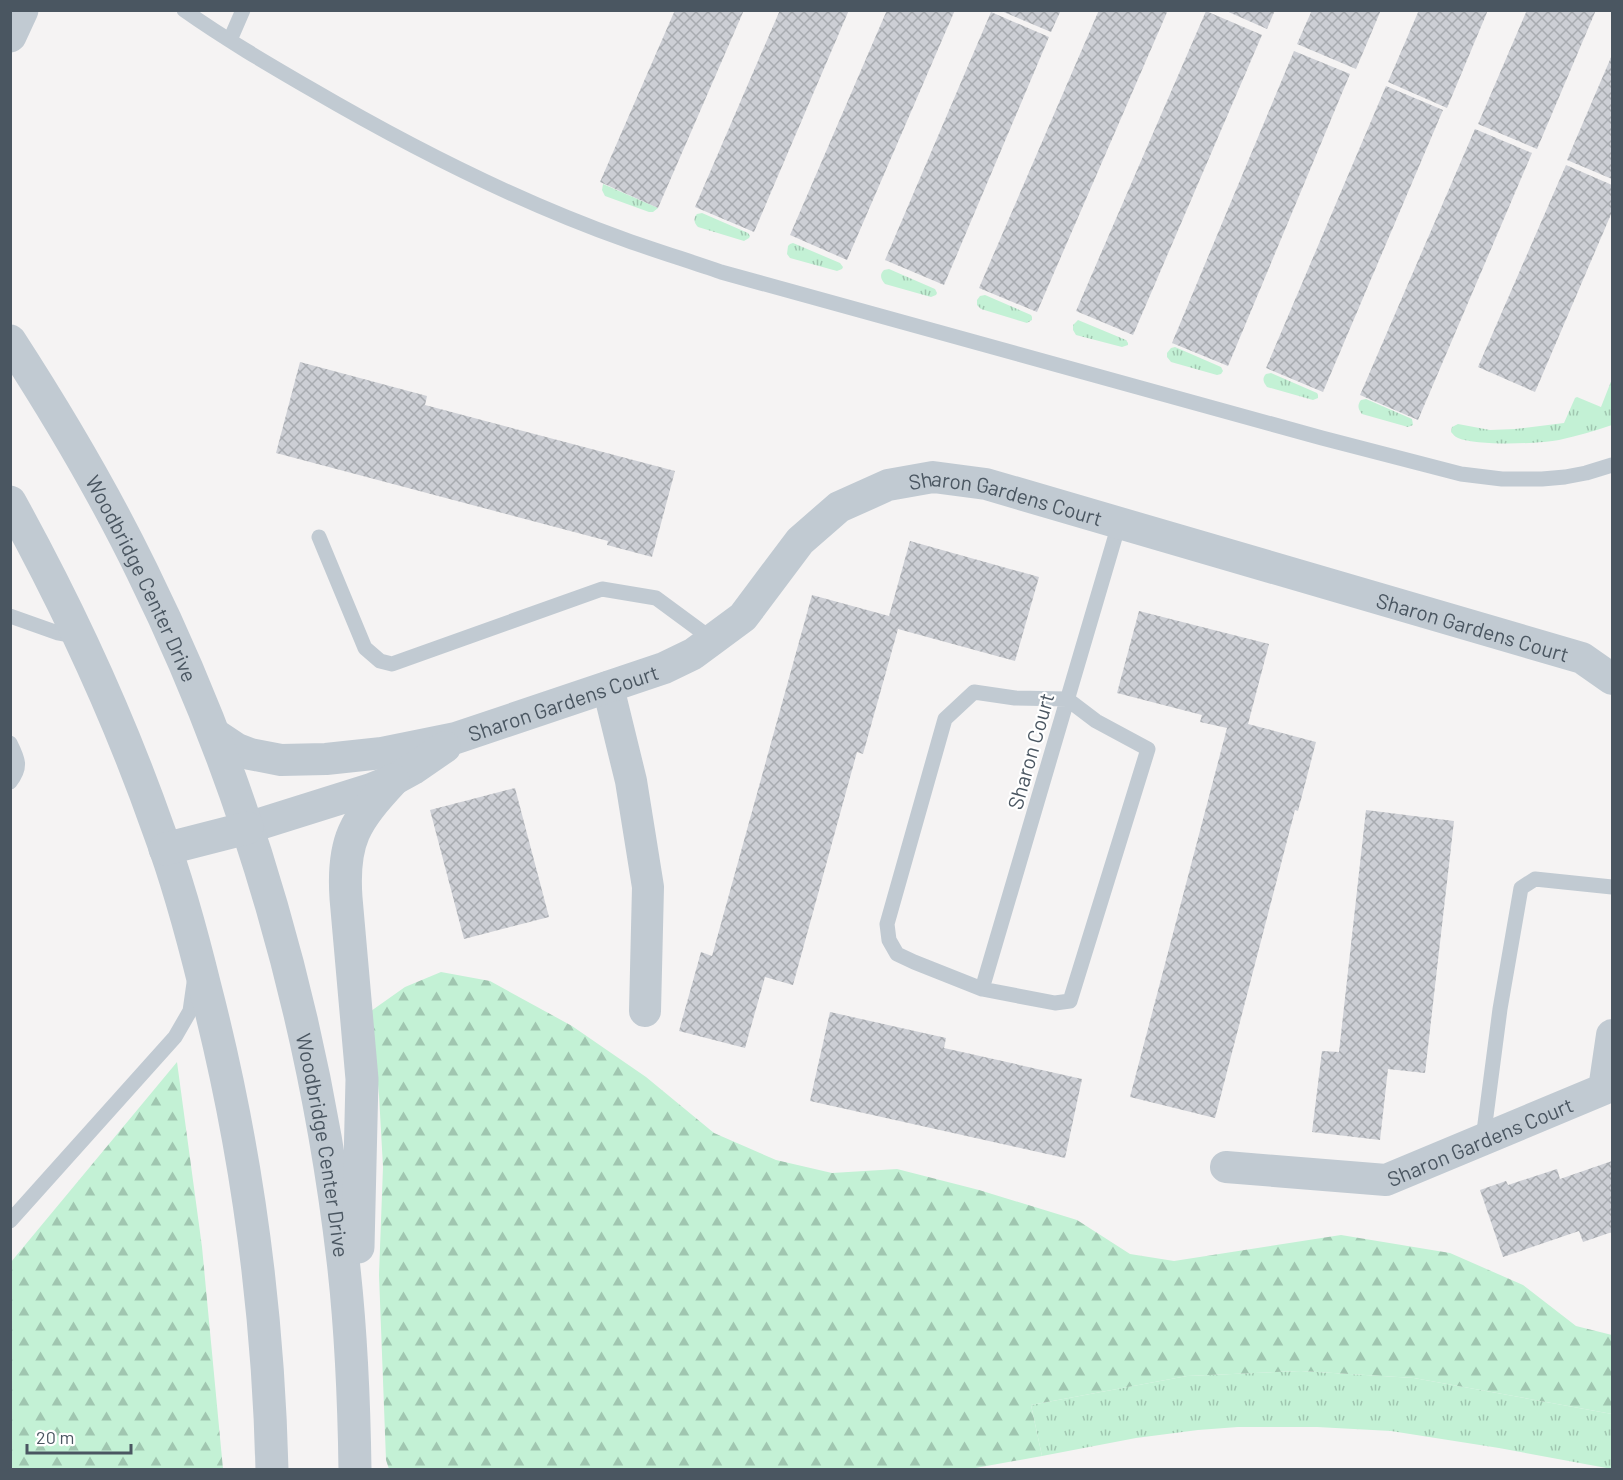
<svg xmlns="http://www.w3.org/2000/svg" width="1623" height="1480" viewBox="0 0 1623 1480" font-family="Barlow,sans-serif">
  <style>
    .grass { fill: url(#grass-tufts) }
    .forest { fill: url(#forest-firs) }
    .building { fill: url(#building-cross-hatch) }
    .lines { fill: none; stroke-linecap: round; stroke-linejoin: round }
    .service { stroke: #c1cad2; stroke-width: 15 }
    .minor { stroke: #c1cad2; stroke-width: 32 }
    .tertiary { stroke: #c1cad2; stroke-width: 33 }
    .labels { text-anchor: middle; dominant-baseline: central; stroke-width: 4.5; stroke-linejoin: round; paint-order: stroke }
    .street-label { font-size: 21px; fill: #4a5661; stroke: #fff }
  </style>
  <defs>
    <pattern id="grass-tufts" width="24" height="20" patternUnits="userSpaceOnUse" patternTransform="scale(1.5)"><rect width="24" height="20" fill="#c3f1d5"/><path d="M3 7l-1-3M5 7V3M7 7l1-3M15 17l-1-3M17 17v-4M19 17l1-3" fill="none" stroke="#a0c6b0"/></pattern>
    <pattern id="forest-firs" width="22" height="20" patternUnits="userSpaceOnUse" patternTransform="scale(1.5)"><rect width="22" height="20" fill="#c3f1d5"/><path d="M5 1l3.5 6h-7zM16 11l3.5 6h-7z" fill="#a0c6b0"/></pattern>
    <pattern id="building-cross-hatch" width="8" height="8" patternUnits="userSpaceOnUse" patternTransform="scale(1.5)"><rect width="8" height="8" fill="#cdcfd5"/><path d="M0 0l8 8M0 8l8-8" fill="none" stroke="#a8abb0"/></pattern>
  </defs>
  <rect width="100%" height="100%" fill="#f5f3f3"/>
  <path class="grass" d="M603,184L658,208L653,212H649L605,196L602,190Z
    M702,213L748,233L750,236L749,238L744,241L698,227C694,223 693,218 697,214Z
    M793,243L840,263L843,267L842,269L837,271L790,258L787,254L788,246L790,244Z
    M889,269L935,289L937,293L936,295L931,297L885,284C881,279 879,275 884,270Z
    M985,295L1031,315L1032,317V320L1027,323L981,309L977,305V300L980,296Z
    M1078,320L1126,340L1128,343V345L1122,347L1076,335L1073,330V325Z
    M1175,347L1221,367L1223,371L1221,374L1217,375L1171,362L1167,357V353L1171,348Z
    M1271,373L1317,393L1318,395V398L1313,400L1267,387C1263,382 1262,378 1266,374Z
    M1612,379V425C1595,431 1577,436 1559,440C1538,444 1477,446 1458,438C1454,436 1454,435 1451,432L1452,427L1458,424L1490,430L1515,429L1564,423L1575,398L1577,397L1601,407Z
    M1366,399L1412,419L1413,425L1408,427L1362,414C1358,409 1357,405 1361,400Z
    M1301,1371L1414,1378L1612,1414V1469L1499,1448L1391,1431L1317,1427H1238L1198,1430L1136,1438L1042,1456L1031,1405L1187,1376Z"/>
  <path class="forest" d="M441,972L490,981L572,1026L646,1077L714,1133L776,1160L832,1173L897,1169L979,1190L1077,1220L1130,1254L1174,1261L1341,1235L1450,1253L1523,1285L1576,1326L1612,1335V1414L1414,1378L1301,1371L1187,1376L1031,1405L1042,1456L970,1469H389L386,1460L379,1275L383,1167L379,1095L371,1011L405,987Z
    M177,1062L202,1247L223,1469H11V1262Z"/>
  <path class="building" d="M675,10H744L658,208L600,182Z
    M780,10H849L754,232L695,207Z
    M887,10H955L847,260L790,235Z
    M999,10H1061L1051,32Z
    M1099,10H1168L1037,312L979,288Z
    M1224,10H1275L1267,29Z
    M1312,10H1381L1356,69L1297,44Z
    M1419,10H1488L1447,108L1388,82Z
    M1527,10H1596L1537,149L1478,124Z
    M1206,11L1262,35L1133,335L1076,311Z
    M991,12L1049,37L944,285L885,260Z
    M1294,51L1350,74L1228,366L1172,343Z
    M1612,55V179L1567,160Z
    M1386,86L1443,110L1323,392L1266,368Z
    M1475,129L1532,153L1418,420L1360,395Z
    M1566,165L1612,185V212L1535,392L1478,367Z
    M300,362L427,396L425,405L675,471L652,557L607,545L608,541L276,453Z
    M910,541L1039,577L1015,661L898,629L863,754L857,752L793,985L765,977L745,1048L679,1031L701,952L712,956L812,595L889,616Z
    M1139,611L1269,644L1248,724L1316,742L1298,811L1295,810L1215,1118L1130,1097L1227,728L1200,722L1202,715L1117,693Z
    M515,788L549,917L464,939L430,810Z
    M1366,810L1454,821L1425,1073L1388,1069L1380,1140L1312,1132L1322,1051L1339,1052Z
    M830,1012L946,1038L944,1048L1082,1079L1065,1158L810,1101Z
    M1612,1161V1232L1583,1242L1579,1231L1503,1257L1480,1190L1506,1181L1508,1185L1557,1169L1560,1179Z"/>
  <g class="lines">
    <path class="service" d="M184,10C225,39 268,64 311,89C412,148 516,201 626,240C657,251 689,261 721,272L1322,438L1461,474L1502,479H1542L1565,477L1586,473L1612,465
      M230,40L243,10
      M319,537L365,648L380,661L392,664L602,589L656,598L713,640
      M10,616L58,633L79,637
      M974,692L1015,698L1067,699L1096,721L1148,749L1070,1001L1055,1003L982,989L914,962L897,954L889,940L887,924L945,719Z
      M10,743C18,759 22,767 10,782
      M982,989L1119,524
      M1483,1139L1500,1009L1521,888L1535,879L1612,887
      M10,1221L175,1037L190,1011L194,983"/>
    <g class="minor">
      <path d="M608,687L631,781L648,887L645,1011"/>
      <path id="s1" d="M213,733L237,749L250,754L281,760L326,759L382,753L456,738L664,668L693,654L743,617L800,541L839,507L888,485L933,477L986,484L1582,658L1612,679"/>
      <path d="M247,828L371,789L393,780L413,769L445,747"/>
      <path id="s2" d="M1226,1167L1386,1180L1604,1089L1612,1035"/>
    </g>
    <g class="tertiary">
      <path d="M10,36L22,10"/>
      <path id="s3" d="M10,341C58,415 103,491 142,571C248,786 315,1021 343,1260C351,1329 354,1399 355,1470"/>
      <path d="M10,502C68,607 119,717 159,831C178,882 192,934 205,987C246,1145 268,1306 272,1470"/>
      <path d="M165,849L247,828"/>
      <path d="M358,1247L362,1079L346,898C342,840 355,821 393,780"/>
    </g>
  </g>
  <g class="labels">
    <g class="street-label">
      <text stroke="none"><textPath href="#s1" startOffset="886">Sharon Gardens Court</textPath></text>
      <text stroke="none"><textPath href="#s3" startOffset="272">Woodbridge Center Drive</textPath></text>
      <text stroke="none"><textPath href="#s1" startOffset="1372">Sharon Gardens Court</textPath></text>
      <text stroke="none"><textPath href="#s1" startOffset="364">Sharon Gardens Court</textPath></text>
      <text transform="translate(1030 751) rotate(-74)">Sharon Court</text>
      <text stroke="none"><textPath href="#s2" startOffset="262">Sharon Gardens Court</textPath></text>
      <text stroke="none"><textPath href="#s3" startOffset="870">Woodbridge Center Drive</textPath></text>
    </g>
  </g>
  <rect width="1623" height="1480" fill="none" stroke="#4a5661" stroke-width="24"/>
  <path d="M27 1444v9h104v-9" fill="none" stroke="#4a5661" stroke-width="3"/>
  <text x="36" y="1444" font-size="18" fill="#4a5661" stroke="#ffffff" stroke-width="4.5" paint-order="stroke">20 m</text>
</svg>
